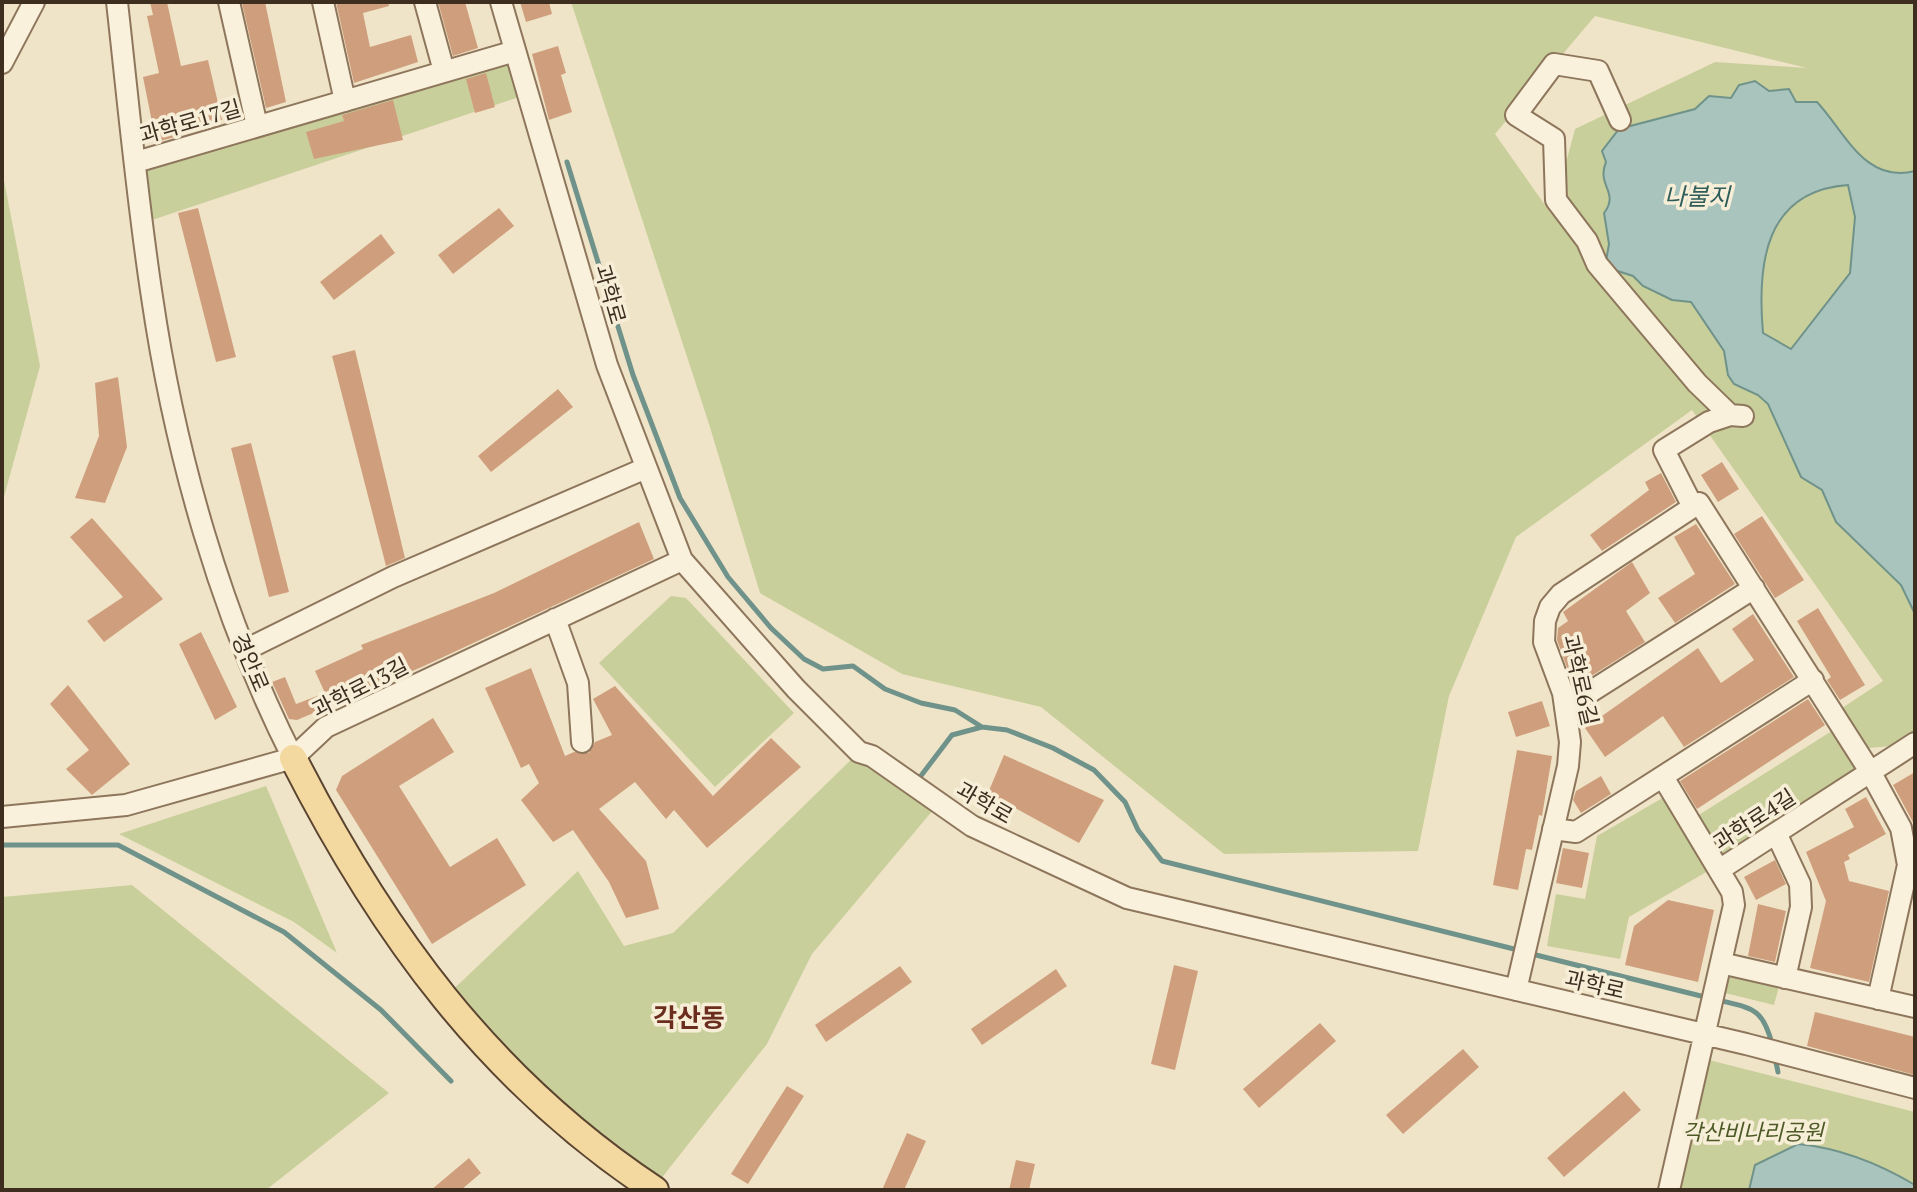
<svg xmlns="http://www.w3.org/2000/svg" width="1917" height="1192" viewBox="0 0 1917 1192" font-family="'PT Serif','Noto Sans KR',serif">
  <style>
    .green { fill: #c9cf9b; fill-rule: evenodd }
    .water { fill: #a9c4bc; stroke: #6f938a; stroke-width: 2; fill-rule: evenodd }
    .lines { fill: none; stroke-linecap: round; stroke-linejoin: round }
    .stream { stroke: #6f938a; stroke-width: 5 }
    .building { fill: #cf9f7d }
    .minor-casing { stroke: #8d765c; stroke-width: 24 }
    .major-casing { stroke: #5b4430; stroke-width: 30 }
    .minor { stroke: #faf1dc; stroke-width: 20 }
    .major { stroke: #f3d9a0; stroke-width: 26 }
    .labels { text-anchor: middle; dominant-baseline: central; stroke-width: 7; stroke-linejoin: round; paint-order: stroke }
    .street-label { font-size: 22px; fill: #3d2e20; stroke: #f7eed8 }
    .park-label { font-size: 22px; font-style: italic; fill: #4d5a26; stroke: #f7eed8 }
    .water-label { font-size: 24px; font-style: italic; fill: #2f5d5a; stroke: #f7eed8 }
    .quarter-label { font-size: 26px; font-weight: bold; fill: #6b2e1e; stroke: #f7eed8 }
  </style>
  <rect width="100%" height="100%" fill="#f0e4c8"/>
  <path class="green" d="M571,2H1915V730L1893,746L1869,748L1842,708L1883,681L1692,410L1516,537L1449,696L1418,851L1224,854L1041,707L902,674L760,593L709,424ZM1595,16L1807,68L1715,62L1575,129L1552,215L1495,134Z
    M515,51L528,94L143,223L136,162Z
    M2,170L40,366L2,504Z
    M671,596L686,598L794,713L715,787L599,663Z
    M1835,729L1855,762L1854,773L1719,858L1694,818Z
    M859,752L939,803L812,954L767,1044L653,1189L443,999L578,871L624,946L673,933Z
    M266,786L337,953L294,922L119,834Z
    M1666,796L1708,871L1629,917L1620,959L1547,946L1556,894L1585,899L1597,836Z
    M132,885L389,1093L266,1190H2V897Z
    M1738,972L1780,983L1774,1005L1725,993L1729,976Z
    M1709,1060L1915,1112V1190H1678Z"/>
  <path class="water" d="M1755,81L1769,91L1789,89L1796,102H1817C1845,132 1865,184 1915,171V614L1901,585L1836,522L1822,490L1801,477L1768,404L1758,395L1734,384L1728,375L1724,351L1691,302L1672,300L1643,286L1633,276L1605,267L1609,244L1604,213C1620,192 1596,186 1606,162L1602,151L1619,129L1695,109L1709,96L1731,98L1739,85ZM1848,185L1855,217L1850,273L1791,349L1763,333C1757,265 1764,191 1848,185Z
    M1798,1144C1840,1148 1878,1163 1915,1185V1190H1749L1755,1165Z"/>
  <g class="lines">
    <path class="stream" d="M567,162L633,375L680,498L728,577L771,628L804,659L823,669L853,666L885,689L921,703L955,710L982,727L1007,730L1053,748L1094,770L1125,802L1138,830L1162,861L1518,950
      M917,781L952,735L982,727
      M2,845H118L284,932L381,1010L451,1081
      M1528,953L1709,998
      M1718,1000C1752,1008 1763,1008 1772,1044
      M1775,1058L1778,1072"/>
  </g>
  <path class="building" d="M150,2H167L181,66L208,60L222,120L181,129L183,135L156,142L143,77L159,73L147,16L153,15Z
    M265,2L286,102L266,108L242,3Z
    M336,2H388L389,6L363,13L370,47L411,35L418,62L354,83Z
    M438,2H465L478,48L453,56Z
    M520,2H549L552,14L526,22Z
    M558,46L566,73L561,75L572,112L549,120L532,54Z
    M486,73L495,107L475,113L466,79Z
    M393,100L403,140L314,159L306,132L344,121L342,115Z
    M198,208L236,357L216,362L178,213Z
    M499,208L514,226L453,274L438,255Z
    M381,234L395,253L334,300L320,282Z
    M355,350L405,558L386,566L332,356Z
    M118,377L127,447L105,503L75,498L99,436L95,383Z
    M558,389L573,407L491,472L478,456Z
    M251,443L289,592L269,597L231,448Z
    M1722,462L1739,489L1718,502L1701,475Z
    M1661,473L1676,502L1602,551L1590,535L1649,490L1645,482Z
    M1762,516L1804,580L1775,598L1734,534Z
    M92,518L163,599L104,642L87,621L123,597L70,537Z
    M639,522L654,559L424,666L297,720L289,719L272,682L285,677L296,704L325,693L315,671L363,649L361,645L494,593Z
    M1696,524L1735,584L1675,623L1658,598L1695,574L1674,537Z
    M1632,562L1650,593L1626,611L1645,642L1574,687L1557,640L1558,628L1568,621L1563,612Z
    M1818,608L1865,685L1840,700L1827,680L1831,677L1797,621Z
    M1753,614L1794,677L1684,747L1663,716L1605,757L1585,728L1698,648L1721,683L1754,660L1732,629Z
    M201,632L237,707L215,720L179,644Z
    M531,668L565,756L574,752L589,753L595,742L612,735L593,699L615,686L713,796L771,738L801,767L707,848L674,810L666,819L635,782L599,809L646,861L659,909L626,918L609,882L573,830L553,842L521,800L539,783L529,764L521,768L485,688Z
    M68,685L130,764L92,795L66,769L89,750L50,704Z
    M1808,699L1825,725L1697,809L1680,781Z
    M1542,701L1550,726L1516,737L1508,712Z
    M433,718L454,752L399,786L450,867L497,838L526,885L432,944L336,790L342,776Z
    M1517,750L1552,756L1542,816L1539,815L1532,850L1526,849L1518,890L1493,885Z
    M1004,755L1104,800L1079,843L988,793Z
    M1915,772V826L1893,785Z
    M1601,776L1611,794L1581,813L1573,800L1576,791Z
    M1866,797L1886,834L1848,855L1850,859L1844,862L1849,881L1889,891L1869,982L1810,968L1826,901L1806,852L1854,827L1845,809Z
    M1563,848L1589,853L1582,888L1556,883Z
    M1775,860L1786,884L1756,900L1744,877Z
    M1668,900L1714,910L1698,982L1625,965L1634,926Z
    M1758,904L1786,911L1775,962L1748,956Z
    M1174,965L1198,971L1175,1070L1151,1064Z
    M900,966L912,982L826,1042L815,1025Z
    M1056,969L1067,986L982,1045L971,1029Z
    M1815,1012L1915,1037V1075L1807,1046Z
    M1320,1023L1336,1041L1259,1108L1243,1089Z
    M1463,1049L1479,1067L1403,1134L1386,1115Z
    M787,1086L804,1096L748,1184L731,1174Z
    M1624,1091L1641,1110L1564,1177L1547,1158Z
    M907,1133L926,1141L904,1190H882Z
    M469,1158L481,1173L461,1190H431Z
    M1016,1160L1035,1164L1029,1190H1009Z"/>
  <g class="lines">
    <defs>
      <path id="minor" d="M117,2C128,100 137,199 152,297C175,454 221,616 293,758
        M229,2L257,126
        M323,2L345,101
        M425,2L444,71
        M501,2L607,365L682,560L796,689L859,752L872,756L972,826L1127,898L1746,1044L1915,1088
        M2,63L34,2
        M1620,120L1598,71L1554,64L1516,115L1554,139L1556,200L1587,241L1597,264L1697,383L1730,415L1743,416
        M136,162L515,51
        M1693,507L1664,450L1709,422L1730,415
        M555,619L578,683L582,742
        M245,650L393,577L646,468
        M1565,708L1754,588
        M1663,777L1732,892L1734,905L1669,1190
        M2,817L126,805L293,758L326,727L682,560
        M1553,829L1576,832L1813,680
        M1776,833L1800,884L1801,907L1785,978
        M1719,870L1915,743
        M1721,963L1915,1007
        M1516,990L1568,766L1570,742L1563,693L1544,642L1545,621L1550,607L1561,594L1699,503L1871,773L1901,828L1908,865L1878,999"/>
      <path id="major" d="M293,758C382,933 489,1080 655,1190"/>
    </defs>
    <use href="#minor" class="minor-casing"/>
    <use href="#major" class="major-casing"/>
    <use href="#minor" class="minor"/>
    <use href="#major" class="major"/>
  </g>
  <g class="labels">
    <g class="street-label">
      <text transform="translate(190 121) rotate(-16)">과학로17길</text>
      <text transform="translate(611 294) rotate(74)">과학로</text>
      <text transform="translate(251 662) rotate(67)">경안로</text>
      <text transform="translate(1581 680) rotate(77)">과학로6길</text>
      <text transform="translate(360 687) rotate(-27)">과학로13길</text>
      <text transform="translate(985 802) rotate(30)">과학로</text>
      <text transform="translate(1754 819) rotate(-33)">과학로4길</text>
      <text transform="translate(1595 984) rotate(13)">과학로</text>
    </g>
    <g class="park-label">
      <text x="1753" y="1131">각산비나리공원</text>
    </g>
    <g class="water-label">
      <text x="1697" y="196">나불지</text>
    </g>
    <g class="quarter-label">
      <text x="689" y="1017">각산동</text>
    </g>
  </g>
  <rect width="1917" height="1192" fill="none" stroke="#3d2e20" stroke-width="8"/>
</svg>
